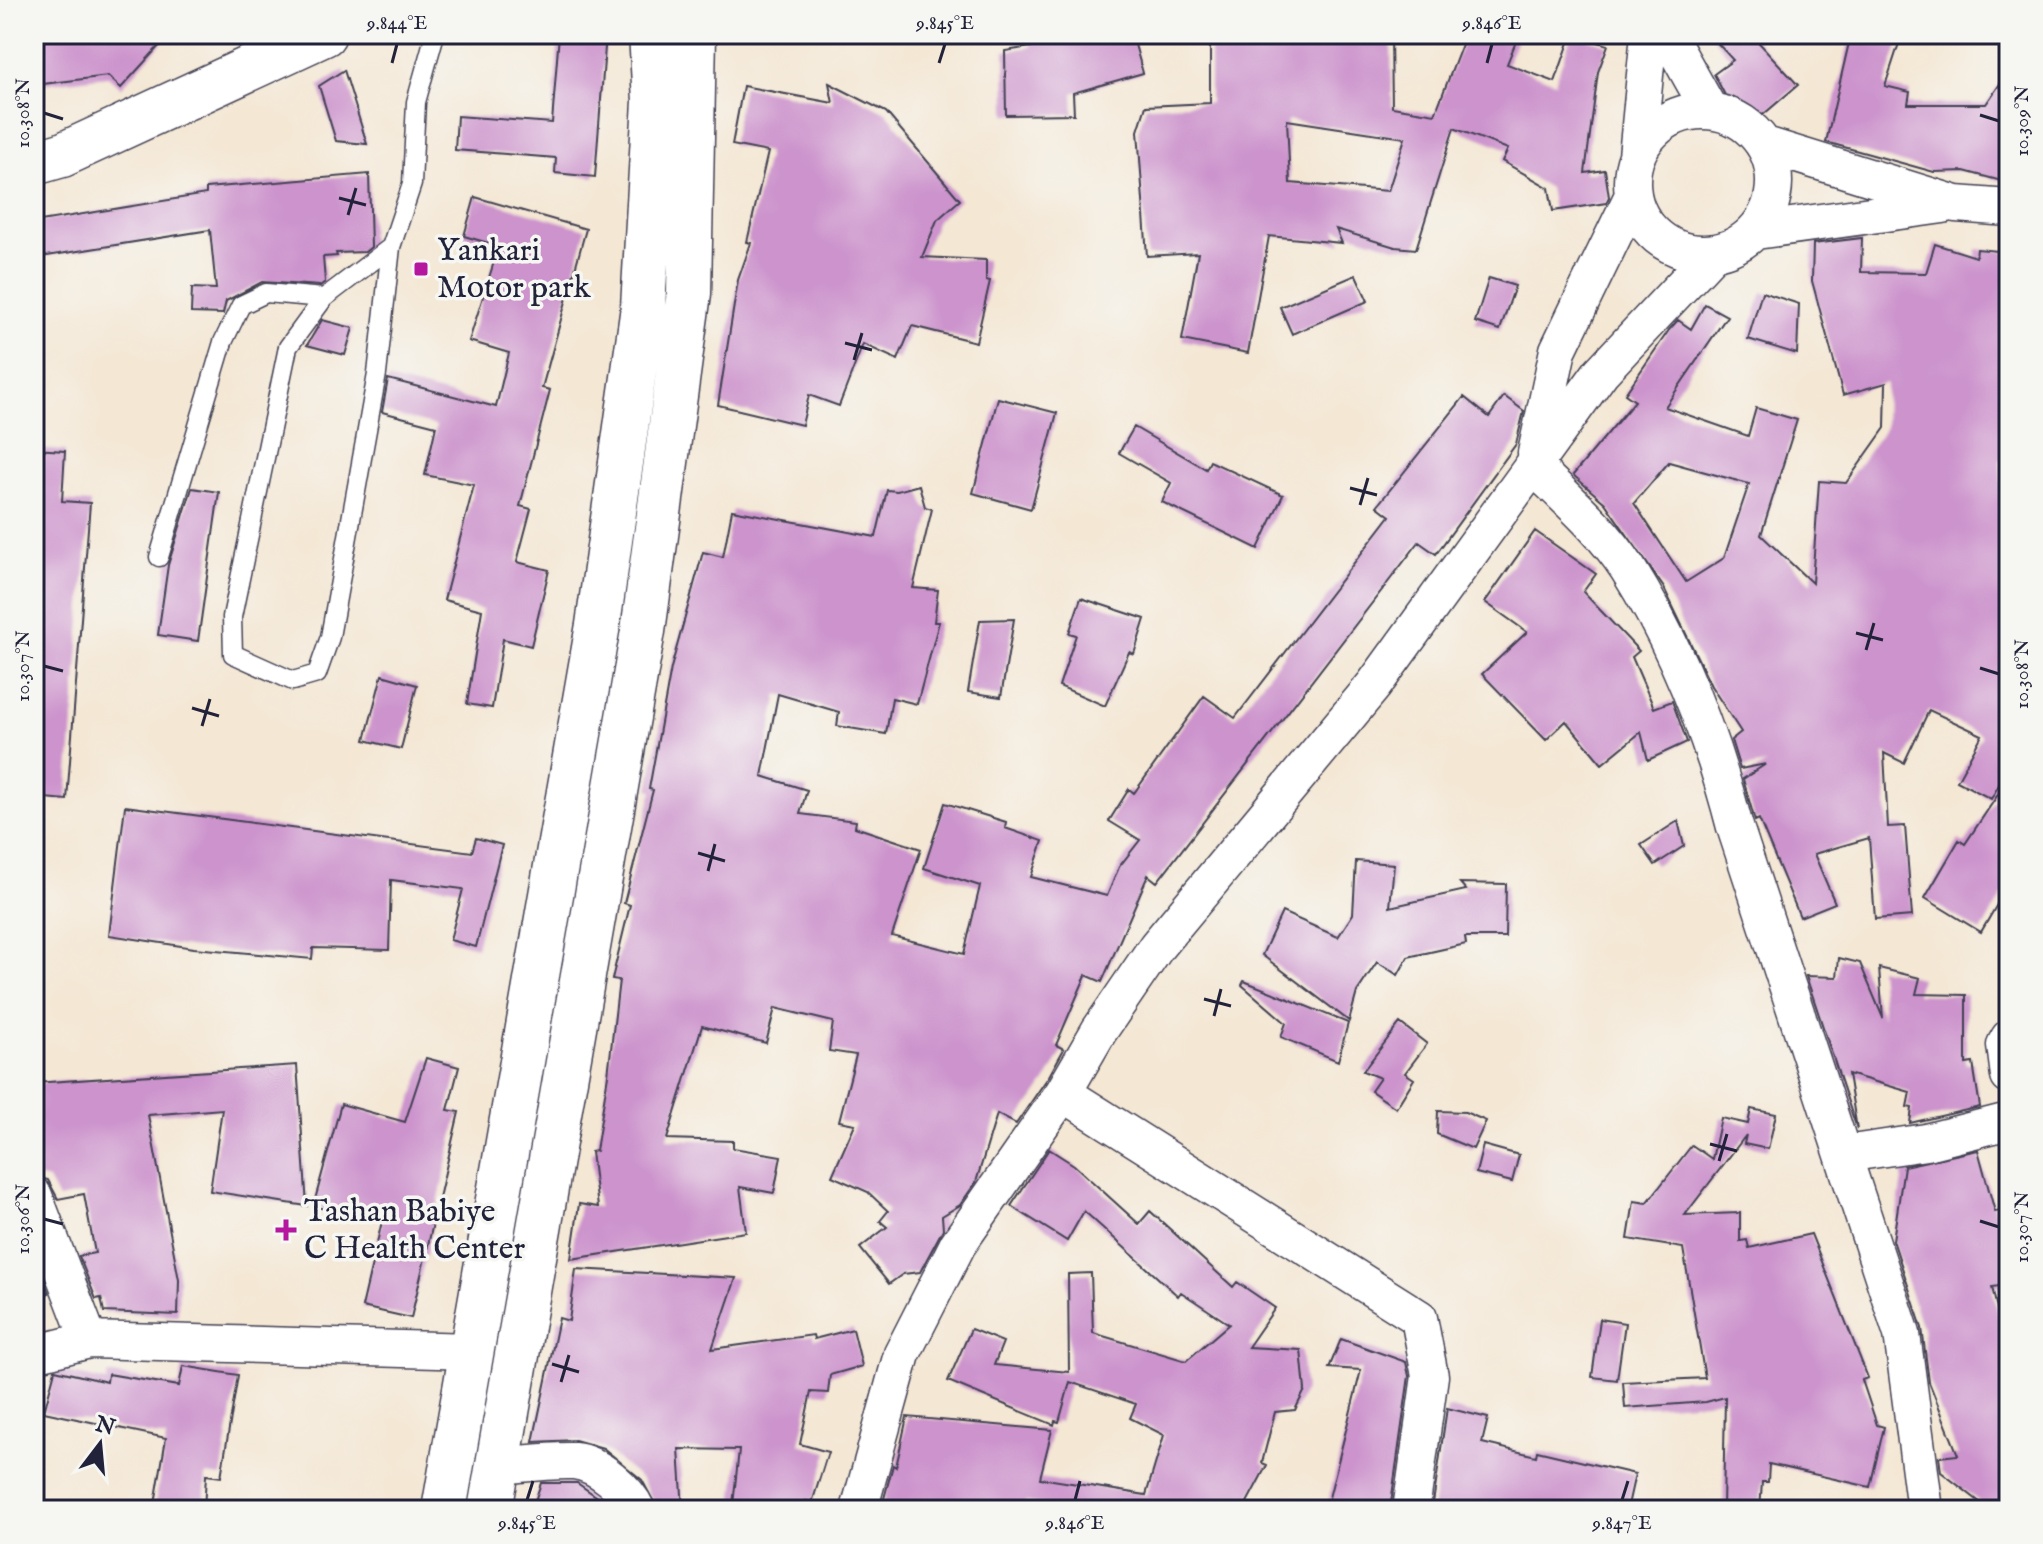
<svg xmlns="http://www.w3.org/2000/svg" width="2043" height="1544" viewBox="0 0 2043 1544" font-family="'IM FELL English',serif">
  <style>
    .building { fill: #cc93cc; fill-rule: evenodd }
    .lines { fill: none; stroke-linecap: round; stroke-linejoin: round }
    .service-casing { stroke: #424052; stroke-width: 21 }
    .minor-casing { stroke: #424052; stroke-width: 39 }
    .tertiary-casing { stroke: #424052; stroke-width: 47 }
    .service { stroke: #fff; stroke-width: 18 }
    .minor { stroke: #fff; stroke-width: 36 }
    .tertiary { stroke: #fff; stroke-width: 44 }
    .ticks { fill: none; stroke: #22223b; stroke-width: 3 }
    .poi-dot { fill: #b5179e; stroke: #f6f6f2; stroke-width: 3 }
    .labels { text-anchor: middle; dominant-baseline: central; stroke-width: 7; stroke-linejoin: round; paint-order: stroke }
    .poi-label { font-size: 32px; fill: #22223b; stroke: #f6f6f2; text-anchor: start }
    .neatline { fill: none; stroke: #22223b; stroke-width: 3 }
    .ticks-label { font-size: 20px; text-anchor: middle; fill: #22223b }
  </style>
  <rect width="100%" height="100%" fill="#f6f6f2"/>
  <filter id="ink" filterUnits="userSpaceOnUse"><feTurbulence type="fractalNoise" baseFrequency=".0125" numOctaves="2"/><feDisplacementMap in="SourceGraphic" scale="16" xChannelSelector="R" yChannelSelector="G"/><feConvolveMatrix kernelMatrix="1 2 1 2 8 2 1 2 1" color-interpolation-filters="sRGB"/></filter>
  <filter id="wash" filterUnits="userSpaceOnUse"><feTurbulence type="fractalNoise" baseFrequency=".006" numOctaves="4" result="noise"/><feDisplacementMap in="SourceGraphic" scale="32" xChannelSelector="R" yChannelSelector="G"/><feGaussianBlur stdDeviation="1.8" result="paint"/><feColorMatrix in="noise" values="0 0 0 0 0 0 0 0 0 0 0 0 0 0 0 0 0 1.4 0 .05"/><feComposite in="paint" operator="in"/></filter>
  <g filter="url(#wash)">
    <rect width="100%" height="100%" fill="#f4e7d4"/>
    <g id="blocks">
      <path class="building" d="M34,34H170L121,88L108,76L34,85Z
        M559,34H606L595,177L555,173L556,158L455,150L457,116L552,123Z
        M1029,34H1132L1143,73L1073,93L1074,114L1006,115L1005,51L1031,47Z
        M1210,34H1391L1392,107L1435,114L1466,34H1519L1507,64L1555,82L1572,34L1608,45L1598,72L1585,173L1605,170L1609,197L1606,203L1553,211L1549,188L1502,161L1508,149L1454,128L1416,249L1395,247L1336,229L1342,243L1269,236L1248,353L1182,340L1198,253L1147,256L1138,131L1146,106L1210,103ZM1287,120L1405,138L1388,191L1290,183Z
        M1709,34H1751L1798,85L1751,125L1732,101L1729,103L1714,74L1733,60Z
        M1851,34H1902L1885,86L1910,92L1908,104H1986L2009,71V183L1964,171L1934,172L1826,142Z
        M344,70L367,144L336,141L319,86Z
        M829,83L886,112L960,200L937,220L922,257L986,260V280L990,281L976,342L912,326L898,360L863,344L839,406L809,395L802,425L718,405L738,280L751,243L747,242L768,152L732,145L743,86L833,103Z
        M369,174L371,247L365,252L336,253L337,256L323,257L325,282L320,286L262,282L226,301L223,314L191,313L192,288L216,289L210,230L34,258V222L206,194V188Z
        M475,197L586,229L542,388L550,390L520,506L531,509L517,562L549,570L531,646L503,639L492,708L467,704L482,610L444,600L474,485L425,475L436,426L382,412L388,379L496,407L509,353L469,341L499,246L464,236Z
        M1862,238L1861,272L1926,273L1935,244L1976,257L1977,249L2009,252L2008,459H2000L2004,518H2009V767L1991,799L1957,781L1982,735L1929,710L1904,763L1884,753L1888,827L1905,826L1912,916L1875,919L1869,838L1814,854L1835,903L1800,917L1759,819L1755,821L1743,779L1766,764L1740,769L1731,740L1741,732L1711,686L1664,588L1605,503L1573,475L1635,401L1625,394L1669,330L1678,320L1691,329L1705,304L1727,316L1665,407L1748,436L1756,408L1797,420L1761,535L1812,583L1819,481L1846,483L1885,428L1886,383L1843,395L1812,281L1813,244ZM1669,462L1749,484L1724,558L1686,582L1634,503Z
        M1356,275L1368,301L1292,334L1280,307Z
        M1489,278L1515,286L1500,330L1475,322Z
        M1762,292L1799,304L1797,354L1748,339Z
        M322,320L353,328L345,355L307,345Z
        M1504,396L1524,411L1516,444L1436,554L1419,542L1157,882L1148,875L1102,982L1086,975L1056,1045L1064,1049L1049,1076L1016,1124L997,1114L976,1182L960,1205L942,1216L943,1229L920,1272L903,1274L889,1284L860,1248L887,1227L880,1221L888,1211L868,1192L832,1176L855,1124L839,1121L856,1055L829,1051L833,1022L775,1008L766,1043L702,1026L667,1139L733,1141V1148L781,1156L774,1193L740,1187L746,1232L571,1259L579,1204L598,1207L591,1152L596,1151L608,1075L619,980L612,979L630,905L624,903L653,790L649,789L671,668L703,552L723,557L732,510L876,537L887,490L897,491L919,485L925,507L932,509L913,588L938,590L934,622H939L917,704L892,698L886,734L837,726L839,712L778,694L762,776L807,790L800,814L856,821L855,827L921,849L892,936L964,954L980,886L924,868L945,803L1006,822L1005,828L1043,841L1031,877L1107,896L1119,867L1140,840L1109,821L1129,789L1134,793L1204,696L1235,718L1390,516L1377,506L1464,397L1489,417Z
        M998,398L1057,413L1031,509L973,493Z
        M1134,427L1206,469L1210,461L1283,495L1258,549L1162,502L1171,483L1119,453Z
        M34,449L65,451L62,501L90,503L67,800L34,797Z
        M192,488L219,492L198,641L158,635L168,565Z
        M1535,531L1596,574L1583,592L1639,651L1632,657L1654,708L1672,701L1687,742L1648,760L1641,732L1602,764L1566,721L1546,740L1482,674L1527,632L1485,602Z
        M1081,598L1145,619L1134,654L1129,652L1105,706L1059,686L1076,635L1069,633Z
        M1014,619L1001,697L968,692L980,620Z
        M382,675L417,685L401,749L365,740Z
        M2009,778V884L1981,932L1925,898L1959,840L1965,844Z
        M125,806L472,852L476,838L502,845L476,947L450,940L463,889L391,880L389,950L313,948L312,959L194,948L109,935Z
        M1678,821L1684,846L1655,865L1641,845Z
        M1356,861L1394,864L1390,907L1466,890L1460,883L1506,884L1505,937H1465L1466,944L1408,957L1398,975L1377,962L1357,992L1349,1021L1262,955L1282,912L1338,937L1353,914Z
        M1839,958L1860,963L1883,1018L1879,968L1920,978L1916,994L1966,995V1064L1973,1063L1980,1107L1910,1123L1912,1108L1907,1107L1910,1092L1848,1074L1857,1129L1806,976L1837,977Z
        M1244,981L1348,1023L1338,1061L1281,1037L1286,1023L1242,985Z
        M1400,1023L1427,1044L1405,1073L1414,1079L1396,1108L1371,1091L1380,1078L1363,1071Z
        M426,1058L459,1067L448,1110L459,1112L411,1318L362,1307L383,1217L313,1207L341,1104L405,1122Z
        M297,1065L307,1206L210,1191L222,1109L148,1115L179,1280L178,1315L104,1312L101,1298L96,1299L79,1256L95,1253L84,1194L58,1199L48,1180L34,1176V1083Z
        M1751,1109L1776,1114L1768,1149L1744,1144L1746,1135L1685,1215L1740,1213V1241L1747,1240L1749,1248L1811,1234L1868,1378L1862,1380L1877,1425L1884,1427L1870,1487L1769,1464L1768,1482H1762L1760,1510H1723L1725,1397L1706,1402L1625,1408L1623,1382L1705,1378L1683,1248L1628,1239L1634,1201L1647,1203L1692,1145L1712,1159L1721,1118L1748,1124Z
        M1438,1111L1465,1112L1486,1121L1473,1149L1437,1134Z
        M1483,1145L1519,1155L1512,1182L1476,1173Z
        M1049,1149L1074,1165L1139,1224L1150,1211L1233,1287L1237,1282L1275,1308L1248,1347L1301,1350L1305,1390L1295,1410L1275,1412L1262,1463L1267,1465L1243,1510H1164L1147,1505V1510H1076L1025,1502L1022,1510H881L893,1465L896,1467L907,1417L1052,1430L1040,1478L1146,1495L1164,1435L1130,1418L1136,1404L1070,1382L1059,1422L1055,1421L1054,1425L948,1381L971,1329L1003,1342L994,1365L1069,1372L1068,1274L1091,1273L1093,1333L1186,1361L1229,1324L1181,1292L1178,1296L1084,1211L1067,1241L1011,1206Z
        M1978,1150L1995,1212L2009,1210V1240L2001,1241L2007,1285L1992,1287L2009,1361V1510H1990L1941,1472L1939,1457L1958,1455L1929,1382L1922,1328L1893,1240L1904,1166Z
        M39,1268L49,1293L34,1300V1271Z
        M576,1269L736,1278L712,1349L813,1335L814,1339L853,1329L862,1366L830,1375L828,1393L811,1392L800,1444L828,1452L812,1503L806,1501L803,1510L733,1505L739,1450L679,1449L683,1510H658L642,1480L603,1448L575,1440L533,1442L559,1318L569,1321Z
        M1600,1319L1625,1323L1617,1380L1592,1377Z
        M1341,1339L1406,1362L1409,1376L1390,1510H1326L1361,1370L1329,1368Z
        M183,1366L238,1375L221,1477L206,1475L204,1510H154L166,1438L44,1412L55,1370L107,1382L108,1374L179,1386Z
        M1447,1408L1488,1418L1482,1443L1536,1456L1537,1451L1635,1474L1627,1510H1432Z
        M541,1483H577L606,1503L581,1507L580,1510H532Z"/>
    </g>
  </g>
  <g filter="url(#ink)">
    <use href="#blocks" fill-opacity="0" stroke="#424052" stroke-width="2"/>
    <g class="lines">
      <defs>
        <path id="service" d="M391,247L324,298L288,347L232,617L233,654L293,681L317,674L330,637L377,374L391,247L412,184L416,102L435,34
          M159,557L223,342L241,305L266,293L324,298"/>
        <path id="minor" d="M1667,34L1710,111
          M1632 182a71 71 0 1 1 142 0a71 71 0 1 1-142 0Z
          M1765,145L1956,204L2009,208
          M1637,156L1649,34
          M1756,231L1943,205
          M1536,453L1558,350L1633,195
          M1533,466C1566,498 1603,530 1628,569C1677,647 1712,738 1735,827L1902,1334L1925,1510
          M2009,1038L2005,1045L2009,1076
          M1063,1093L1419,1318L1430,1376L1411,1510
          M1845,1154L1926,1142L2009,1121
          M34,1196L89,1340
          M34,1354L89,1340L472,1351
          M498,1466C523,1464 550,1460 574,1461C598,1463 628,1490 637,1510
          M859,1510L902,1354L958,1244L1063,1093L1099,1031L1157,946L1374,685L1601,372L1713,253"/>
        <path id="tertiary" d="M34,163L62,155L324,34
          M444,1510L598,625L643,307L655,101L651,34
          M490,1510L643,631L689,293L694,34"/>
      </defs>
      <use href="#service" class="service-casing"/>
      <use href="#minor" class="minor-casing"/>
      <use href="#tertiary" class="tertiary-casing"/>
      <use href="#service" class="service"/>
      <use href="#minor" class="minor"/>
      <use href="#tertiary" class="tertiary"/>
    </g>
  </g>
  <path class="ticks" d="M392,63L397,44M939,63L945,44M1487,63L1492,44M44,113L63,119M1980,115L1999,121M339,198L366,205M348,215L356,188M845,343L872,350M854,360L862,333M1350,488L1377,495M1360,505L1368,478M1856,633L1883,640M1866,650L1874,623M44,666L63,671M1980,668L1999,674M192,708L219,716M202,726L210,699M698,853L725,861M708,871L715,844M1204,999L1231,1006M1214,1016L1221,989M1710,1144L1737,1151M1719,1161L1727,1134M44,1219L63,1224M1980,1221L1999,1227M552,1364L579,1372M561,1382L569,1355M527,1500L533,1481M1075,1500L1080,1481M1622,1500L1628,1481"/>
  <g class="poi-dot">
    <rect x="413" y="261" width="16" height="16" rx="4"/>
    <path d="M282 1218h8v8h8v8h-8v8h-8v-8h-8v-8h8z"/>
  </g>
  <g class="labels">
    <g class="poi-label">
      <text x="437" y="251">Yankari<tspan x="437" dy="37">Motor park</tspan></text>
      <text x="304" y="1212">Tashan Babiye<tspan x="304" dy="37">C Health Center</tspan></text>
    </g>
  </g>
  <rect width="2043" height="1544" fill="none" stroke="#f6f6f2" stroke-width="88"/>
  <g transform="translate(100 1444) rotate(16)" stroke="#f6f6f2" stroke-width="6" paint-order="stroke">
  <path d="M0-6L14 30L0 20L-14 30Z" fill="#22223b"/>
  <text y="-12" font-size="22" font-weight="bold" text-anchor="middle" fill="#22223b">N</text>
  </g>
  <rect x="44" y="44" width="1955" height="1456" class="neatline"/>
  <g class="ticks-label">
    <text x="397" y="29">9.844°E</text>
    <text x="945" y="29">9.845°E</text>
    <text x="1492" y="29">9.846°E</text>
    <text transform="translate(22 113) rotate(-90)" y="7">10.308°N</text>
    <text transform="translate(2021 121) rotate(-90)" y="7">10.309°N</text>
    <text transform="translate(22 666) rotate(-90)" y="7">10.307°N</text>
    <text transform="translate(2021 674) rotate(-90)" y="7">10.308°N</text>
    <text transform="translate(22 1219) rotate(-90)" y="7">10.306°N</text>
    <text transform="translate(2021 1227) rotate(-90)" y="7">10.307°N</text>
    <text x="527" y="1529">9.845°E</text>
    <text x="1075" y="1529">9.846°E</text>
    <text x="1622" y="1529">9.847°E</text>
  </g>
</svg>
